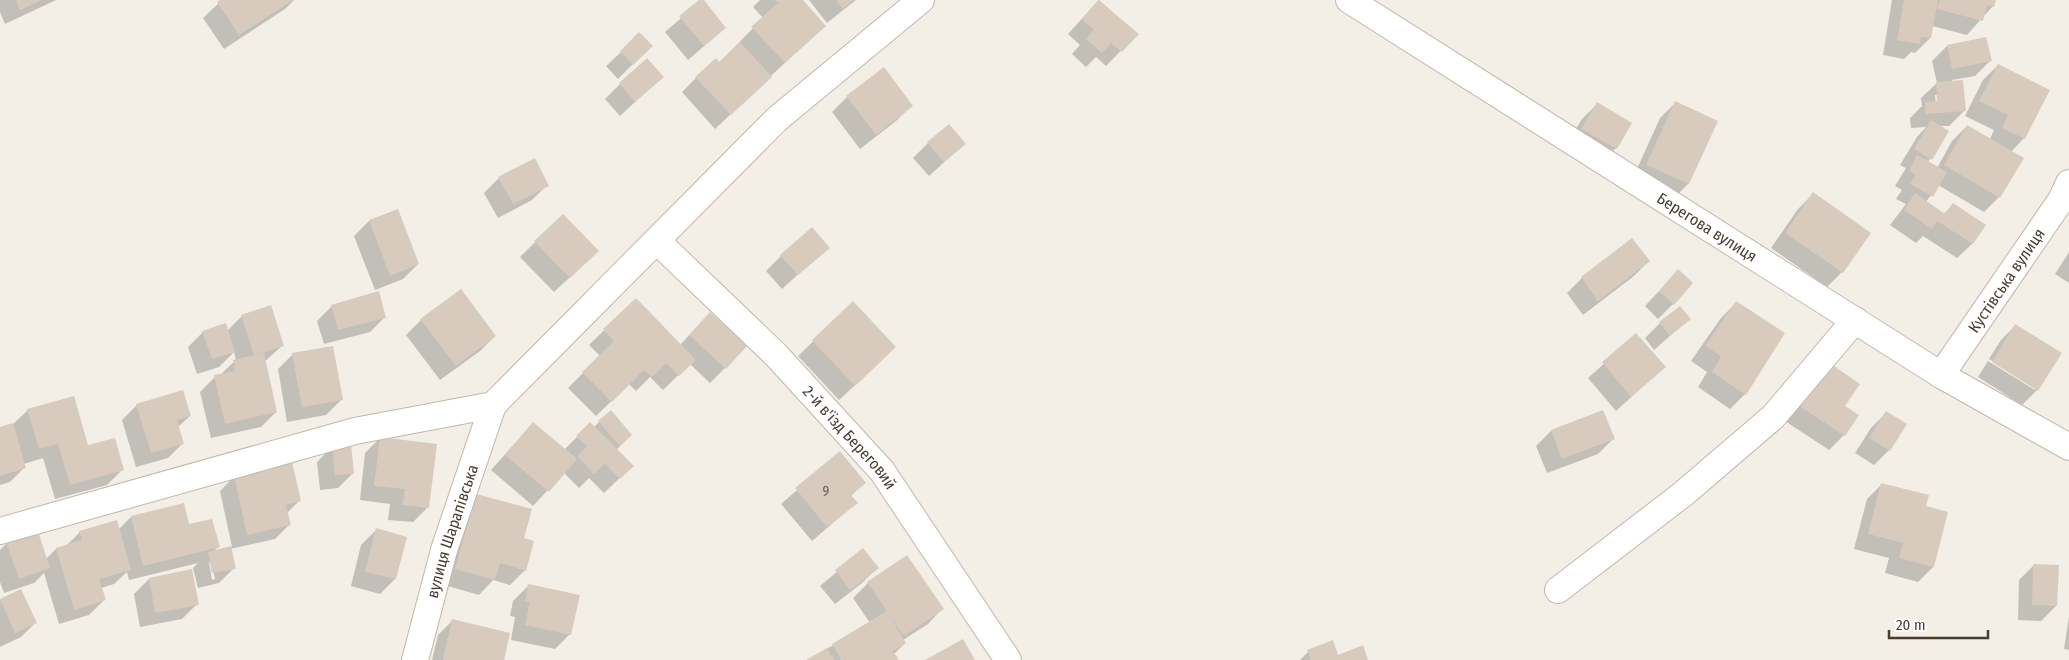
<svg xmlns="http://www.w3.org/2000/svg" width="2069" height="660" viewBox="0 0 2069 660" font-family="'Fira Sans Condensed',sans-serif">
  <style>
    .shadow { fill: #0003; fill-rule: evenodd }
    .building { fill: #d8cbbe }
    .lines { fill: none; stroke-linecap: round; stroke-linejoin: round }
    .street-casing { stroke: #c2b7ab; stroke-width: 28 }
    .street { stroke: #fff; stroke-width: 26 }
    .labels { text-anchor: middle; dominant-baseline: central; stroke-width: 4; stroke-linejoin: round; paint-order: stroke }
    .number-label { font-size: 14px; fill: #6a6157 }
    .street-label { font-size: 16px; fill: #463e35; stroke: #fff }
  </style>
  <rect width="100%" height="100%" fill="#f3eee6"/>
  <path class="shadow" d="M0,0H56L5,24L0,12Z
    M222,0H294L285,9L224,49L203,18Z
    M702,0L725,28L688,60L665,32Z
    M760,0H801L809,40L715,129L682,92L696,78L719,63L763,18L753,7Z
    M809,0H856L827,23Z
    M1099,0L1137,34L1106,66L1096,57L1086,67L1072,54L1080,45L1068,34Z
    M1892,0H1995L1993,6L1967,35L1932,26L1930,38L1915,53L1911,52L1904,59L1883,55Z
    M1947,46L1990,61L1975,76L1952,80L1964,111L1949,126H1939L1947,131L1928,162L1937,168L1952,141L1967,126L1990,139L1994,130L1965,116L1983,80L1998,65L2024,138L2011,152L1999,197L1984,212L1938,185L1926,202L1944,214L1953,204L1984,226L1972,244L1957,258L1923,236L1916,243L1890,225L1906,204L1896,199L1902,190L1895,186L1906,168L1900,165L1917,137L1926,127L1911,128L1910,118L1922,106L1921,98L1937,83L1932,61ZM1935,95H1938L1936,107Z
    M621,52L636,61L618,79L606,66Z
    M662,77L620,116L605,99L620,84Z
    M847,97L911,106L896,121L860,149L832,112Z
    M1675,103L1717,121L1688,184L1673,199L1632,180L1660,118Z
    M1597,104L1616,148L1601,163L1567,144L1582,119Z
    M928,143L964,144L929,176L913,158Z
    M499,178L547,185L532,200L498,218L484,193Z
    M1813,194L1869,233L1842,272L1827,287L1771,248L1798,209Z
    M397,210L418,264L403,279L375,290L354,236L369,221Z
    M563,215L582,266L554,292L520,257Z
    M1632,240L1649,261L1634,276L1583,315L1567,293L1582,278Z
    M828,247L782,289L766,271L781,256Z
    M2069,252V283L2055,274Z
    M1678,271L1673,304L1658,319L1645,306Z
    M636,299L680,345L696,328L725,368L710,383L690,364L663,390L650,377L636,391L629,384L596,416L568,388L600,356L589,345Z
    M853,303L880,362L839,400L798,356Z
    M1736,303L1745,394L1730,409L1698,387L1707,372L1691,361L1721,318Z
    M332,306L385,317L370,332L324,344L317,321Z
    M242,316L283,345L264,362L276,412L261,427L211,438L200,392L215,377L219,376L236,360L234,352L219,367L197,374L188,347L203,332L227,331Z
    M1689,319L1654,350L1645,338L1660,323Z
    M421,320L495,336L480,351L440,380L406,335Z
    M2016,325L2037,390L2022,405L1978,377L1988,361L2035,390V387L1989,359L2001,340Z
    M1636,335L1664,367L1616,411L1588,378Z
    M293,354L341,400L326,415L287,422L278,369Z
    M1828,364L1843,406L1844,435L1829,450L1785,421Z
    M137,405L190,416L178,427L183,443L168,458L136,467L122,420Z
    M28,410L88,447L122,470L107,485L55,499L43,458L24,464L25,467L10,482L0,485V428L12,425Z
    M1886,413L1889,450L1874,465L1855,453L1871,428Z
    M599,422L631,435L616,450L632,466L604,493L589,478L579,488L564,473L533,506L491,470L533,423L564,450L590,424L593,428Z
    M1551,431L1613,439L1598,454L1547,473L1536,446Z
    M380,438L428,507L413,522L388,520L390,504L360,500L365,453Z
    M332,447L353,473L338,488L320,490L317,462Z
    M840,453L864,483L851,496L856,503L812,541L781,504Z
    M235,476L299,501L287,513L290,524L275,539L230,549L234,568L219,583L198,588L193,568L198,563L129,580L127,572L114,584L101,588L104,600L89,615L59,624L44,573L34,583L4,593L0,582V550L7,543L46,559L56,549L66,546L80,532L118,530L131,517L188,526L218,547L213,552L232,547L220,491ZM209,562H211L215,579L212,580Z
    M1882,484L1924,507L1946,513L1933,567L1918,582L1885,573L1889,558L1854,549L1867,499Z
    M477,495L522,539L525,570L510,585L493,580L479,595L441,584Z
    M376,530L395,579L380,594L351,586L361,545Z
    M863,550L877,568L862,583L835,604L820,586Z
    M2034,565L2056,606L2041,621L2018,620L2019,580Z
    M149,579L197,604L182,619L140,627L134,594Z
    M868,583L942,609L928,624L903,640L905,643L894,654L897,660H808L870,623L853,598Z
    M528,586L570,634L555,649L511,640L515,617L510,616L513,601Z
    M20,590L36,622L21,637L0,647V600Z
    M2069,616V650L2064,649Z
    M453,620L502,660H432L438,635Z
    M1308,652L1338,656L1367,660H1300Z"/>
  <path class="building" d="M16,0H42L20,10Z
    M220,0H293L239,35L217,2Z
    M699,0H704L726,28L704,46L679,16Z
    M775,0H803L826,26L785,63L751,27L778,3Z
    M836,0H854L843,9Z
    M1098,0L1139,34L1122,52L1111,43L1102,53L1086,39L1094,30L1082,19Z
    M1904,0H1938L1931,38L1921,37L1920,44L1897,40Z
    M1940,0H1996L1994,7L1987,5L1983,21L1937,9Z
    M639,32L653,46L633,65L620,51Z
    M1986,37L1992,61L1952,69L1947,45Z
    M740,42L772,77L731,115L695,77L716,58L719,62Z
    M647,58L664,77L635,102L619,83Z
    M1998,64L2050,90L2025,139L2002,128L2008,115L1979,101Z
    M884,67L913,106L876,135L846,96Z
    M1963,80L1966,111L1925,114V102L1937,101L1936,82Z
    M1675,101L1718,121L1689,184L1646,165Z
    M1597,102L1632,123L1617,149L1581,129Z
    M1931,120L1949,131L1932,160L1914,149Z
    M949,124L966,144L944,162L927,142Z
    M1967,125L2024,158L2000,198L1944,165Z
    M1917,155L1947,172L1933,197L1910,184L1916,174L1909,171Z
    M535,158L549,186L513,204L498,177Z
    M1813,192L1871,233L1843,273L1785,233Z
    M1915,193L1945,214L1953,203L1986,225L1973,244L1937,221L1932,229L1904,210Z
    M398,209L419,264L390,276L369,220Z
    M563,214L599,251L570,278L534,241Z
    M812,227L830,248L798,275L780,255Z
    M1632,238L1650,261L1598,301L1581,277Z
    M1678,269L1693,283L1674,305L1659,291Z
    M461,289L496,336L456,366L420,319Z
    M379,291L386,318L338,330L331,305Z
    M636,298L696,360L679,376L666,363L652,377L644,370L612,402L582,372L614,341L603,329Z
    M853,301L896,347L855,386L812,340Z
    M1736,301L1785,333L1746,395L1712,372L1721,356L1705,346Z
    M271,305L284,346L256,355L264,353L277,412L225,424L214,375L235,371L233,360L254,355L241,315Z
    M1680,306L1691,319L1670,336L1659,322Z
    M710,312L747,346L726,369L689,335Z
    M226,323L235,352L212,359L202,331Z
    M2015,324L2062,353L2038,391L1992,362Z
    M1636,333L1666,367L1631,397L1602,362Z
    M333,346L343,400L302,407L292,353Z
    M1828,362L1860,384L1845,406L1859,415L1845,436L1799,406Z
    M183,390L191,416L177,420L184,444L151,453L136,404Z
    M74,396L88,445L115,438L124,470L70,485L58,444L39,449L27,409Z
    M611,410L632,435L620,446L598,421Z
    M1603,410L1615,439L1562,459L1551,430Z
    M1886,411L1907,424L1890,451L1869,438Z
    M533,422L577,459L549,492L505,455Z
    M590,422L634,466L620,479L605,464L594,474L577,456L587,446L576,436Z
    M13,423L26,468L0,476V427Z
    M380,437L437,444L429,508L402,505L405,489L374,486Z
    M351,444L354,474L335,475L332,445Z
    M840,451L866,483L851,495L858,503L827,527L795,488Z
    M292,462L301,501L286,505L291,525L247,535L234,475Z
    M1881,483L1929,495L1926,506L1948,512L1934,567L1899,558L1903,543L1868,534Z
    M476,494L532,509L524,538L534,541L526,571L500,563L495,580L455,569Z
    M184,503L189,524L212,519L220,547L143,566L131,516Z
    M117,520L131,570L99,579L106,600L74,610L56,548L82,540L79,531Z
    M376,528L407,537L396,579L365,572Z
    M38,531L50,568L19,579L6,542Z
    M231,546L236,569L212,573L208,552Z
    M863,548L879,568L850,590L835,570Z
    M907,555L944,609L904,636L890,616L906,643L893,651L899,660H841L832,644L887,611L867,582Z
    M2033,564L2059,565L2057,606L2032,605Z
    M192,569L199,605L155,613L149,578Z
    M528,584L580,595L571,635L525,625L530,602L525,601Z
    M21,589L37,623L15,633L0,599Z
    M452,619L510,633L504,660H443Z
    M963,639L975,660H925Z
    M1333,640L1338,655L1363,645L1368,660H1311L1307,650Z
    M827,648L834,660H806Z"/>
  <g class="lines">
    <defs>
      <g id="street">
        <path id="s1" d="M1349,0L1941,375L2069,447"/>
        <path id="s2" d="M658,242L776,355L882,471L1008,660"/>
        <path id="s3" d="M1941,375L2061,200L2069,183"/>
        <path d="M0,531L355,431L493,405L777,119L921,0"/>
        <path d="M1558,590L1683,494L1773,417L1855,320"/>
        <path id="s4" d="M415,660L444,550L493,405"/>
      </g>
    </defs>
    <use href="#street" class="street-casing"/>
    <use href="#street" class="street"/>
  </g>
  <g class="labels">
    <g class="number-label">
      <text x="826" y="491">9</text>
    </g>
    <g class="street-label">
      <text stroke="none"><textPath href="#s1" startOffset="424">Берегова вулиця</textPath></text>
      <text stroke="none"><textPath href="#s3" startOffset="115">Кустівська вулиця</textPath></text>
      <text stroke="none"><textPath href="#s2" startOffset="274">2-й в'їзд Береговий</textPath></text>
      <text stroke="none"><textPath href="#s4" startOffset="134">вулиця Шарапівська</textPath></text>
    </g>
  </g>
  <path d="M1889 630v8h99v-8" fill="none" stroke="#463e35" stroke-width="2.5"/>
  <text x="1896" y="630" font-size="15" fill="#463e35" stroke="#ffffff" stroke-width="4" paint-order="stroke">20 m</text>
</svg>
